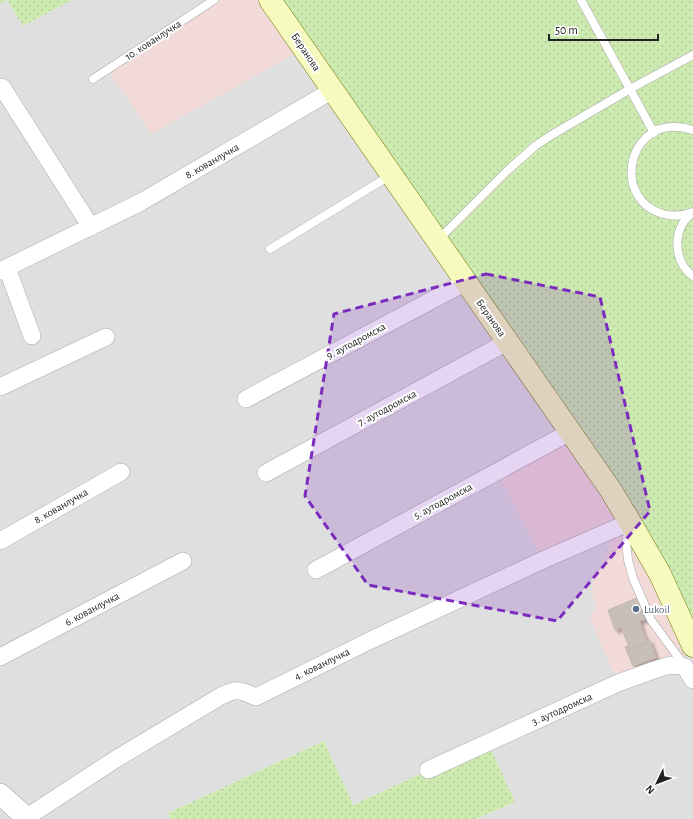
<svg xmlns="http://www.w3.org/2000/svg" width="693" height="819" viewBox="0 0 693 819" font-family="'Alegreya Sans',sans-serif">
  <style>
    .residential { fill: #e0dfdf }
    .commercial { fill: #f2dad9 }
    .grass { fill: url(#grass-dots) }
    .building { fill: #c7bfb8; stroke: #c4b6ab; filter: url(#shadow) }
    .lines { fill: none; stroke-linecap: round; stroke-linejoin: round }
    .service-casing { stroke: #a9a9a9; stroke-width: 9 }
    .minor-casing { stroke: #a9a9a9; stroke-width: 18 }
    .tertiary-casing { stroke: #a9a9a9; stroke-width: 22 }
    .secondary-casing { stroke: #707d05; stroke-width: 23 }
    .service { stroke: #fff; stroke-width: 8 }
    .minor { stroke: #fff; stroke-width: 17 }
    .tertiary { stroke: #fff; stroke-width: 21 }
    .secondary { stroke: #f7fabf; stroke-width: 22 }
    .marked { fill: #7b2cbf; fill-opacity: 0.2; stroke: #7b2cbf; stroke-width: 3; stroke-dasharray: 8 5; stroke-linejoin: round }
    .service-dot { fill: #5c6f8a; stroke: #fff; stroke-width: 1.5 }
    .labels { text-anchor: middle; dominant-baseline: central; stroke-width: 4; stroke-linejoin: round; paint-order: stroke }
    .street-label { font-size: 11px; fill: #222; stroke: #fff }
    .service-label { font-size: 11px; fill: #4e5e75; stroke: #fff; text-anchor: start }
  </style>
  <defs>
    <pattern id="grass-dots" width="8" height="8" patternUnits="userSpaceOnUse"><rect width="8" height="8" fill="#cdebb0"/><path d="M2 2h.1M6 6h.1" fill="none" stroke="#b0c997" stroke-width="1.8" stroke-linecap="round"/></pattern>
    <filter id="shadow"><feDropShadow dx="3.5" dy="3.5" stdDeviation="1" flood-color="#0004"/></filter>
  </defs>
  <rect width="100%" height="100%" fill="#f2efe9"/>
  <path class="residential" d="M7,0L23,26L72,0H214L304,49L570,432L612,540L606,558L594,576L592,593L596,608L654,670L693,651V819H476L515,802L488,743L353,805L324,741L168,813L171,819H0V3Z"/>
  <path class="commercial" d="M214,0H270L304,49L151,134L108,70Z
    M570,432L693,651L654,670L618,683L590,619L596,608L592,593L594,576L606,558L612,540L609,531L543,560L497,472Z"/>
  <path class="grass" d="M0,0H72L23,26L7,0L0,3Z
    M270,0H693V646L660,574Z
    M324,741L353,805L488,743L515,802L476,819H171L168,813Z"/>
  <path class="building" d="M637,598L645,619L639,621L647,643L630,649L621,627L615,630L608,610Z
    M649,639L656,657L633,666L625,647L628,646L630,649L647,643L646,640Z"/>
  <g class="lines">
    <defs>
      <path id="service" d="M581,0L654,133
        M93,79L214,0
        M693,130C688,129 683,127 678,127C626,123 613,200 663,214C674,217 683,216 693,212
        M691,214C672,229 673,262 693,276
        M438,240L506,172L535,146L550,136L630,89L693,55
        M270,249L391,175
        M629,528L626,541L628,560L633,578L651,620L684,665"/>
      <path id="minor" d="M2,87L91,227
        M7,268L32,336
        M0,271L141,202L333,90
        M0,387L106,337
        M246,399L466,282
        M266,473L507,342
        M0,541L121,472
        M316,570L570,432
        M0,657L183,561
        M428,770L618,683L654,670L670,665L681,666L685,667L693,680
        M27,817L116,759L221,696C238,688 239,690 256,697L369,641L543,560L630,522"/>
      <path id="tertiary" d="M0,794L28,819"/>
      <path id="secondary" d="M270,0L610,489L630,522L660,574L693,646"/>
    </defs>
    <use href="#service" class="service-casing"/>
    <use href="#minor" class="minor-casing"/>
    <use href="#tertiary" class="tertiary-casing"/>
    <use href="#secondary" class="secondary-casing"/>
    <use href="#service" class="service"/>
    <use href="#minor" class="minor"/>
    <use href="#tertiary" class="tertiary"/>
    <use href="#secondary" class="secondary"/>
  </g>
  <path class="marked" d="M486,274L600,297L650,511L557,621L368,585L305,496L334,314Z"/>
  <circle class="service-dot" cx="636" cy="609" r="4"/>
  <g class="labels">
    <g class="street-label">
      <text transform="translate(153 40) rotate(-33)">10. кованлучка</text>
      <text transform="translate(306 52) rotate(56)">Беранова</text>
      <text transform="translate(212 161) rotate(-30)">8. кованлучка</text>
      <text transform="translate(491 318) rotate(55)">Беранова</text>
      <text transform="translate(356 341) rotate(-28)">9. аутодромска</text>
      <text transform="translate(387 408) rotate(-28)">7. аутодромска</text>
      <text transform="translate(443 501) rotate(-28)">5. аутодромска</text>
      <text transform="translate(61 506) rotate(-30)">8. кованлучка</text>
      <text transform="translate(92 609) rotate(-28)">6. кованлучка</text>
      <text transform="translate(322 664) rotate(-26)">4. кованлучка</text>
      <text transform="translate(562 709) rotate(-24)">3. аутодромска</text>
    </g>
    <g class="service-label">
      <text x="644" y="609">Lukoil</text>
    </g>
  </g>
  <g transform="translate(657 783) rotate(227)" stroke="#ffffff" stroke-width="3" paint-order="stroke">
  <path d="M0-3L7 15L0 10L-7 15Z" fill="#222222"/>
  <text y="-6" font-size="11" font-weight="bold" text-anchor="middle" fill="#222222">N</text>
  </g>
  <path d="M549 34v6h109v-6" fill="none" stroke="#222222" stroke-width="2"/>
  <text x="555" y="34" font-size="12" fill="#222222" stroke="#ffffff" stroke-width="3" paint-order="stroke">50 m</text>
</svg>
